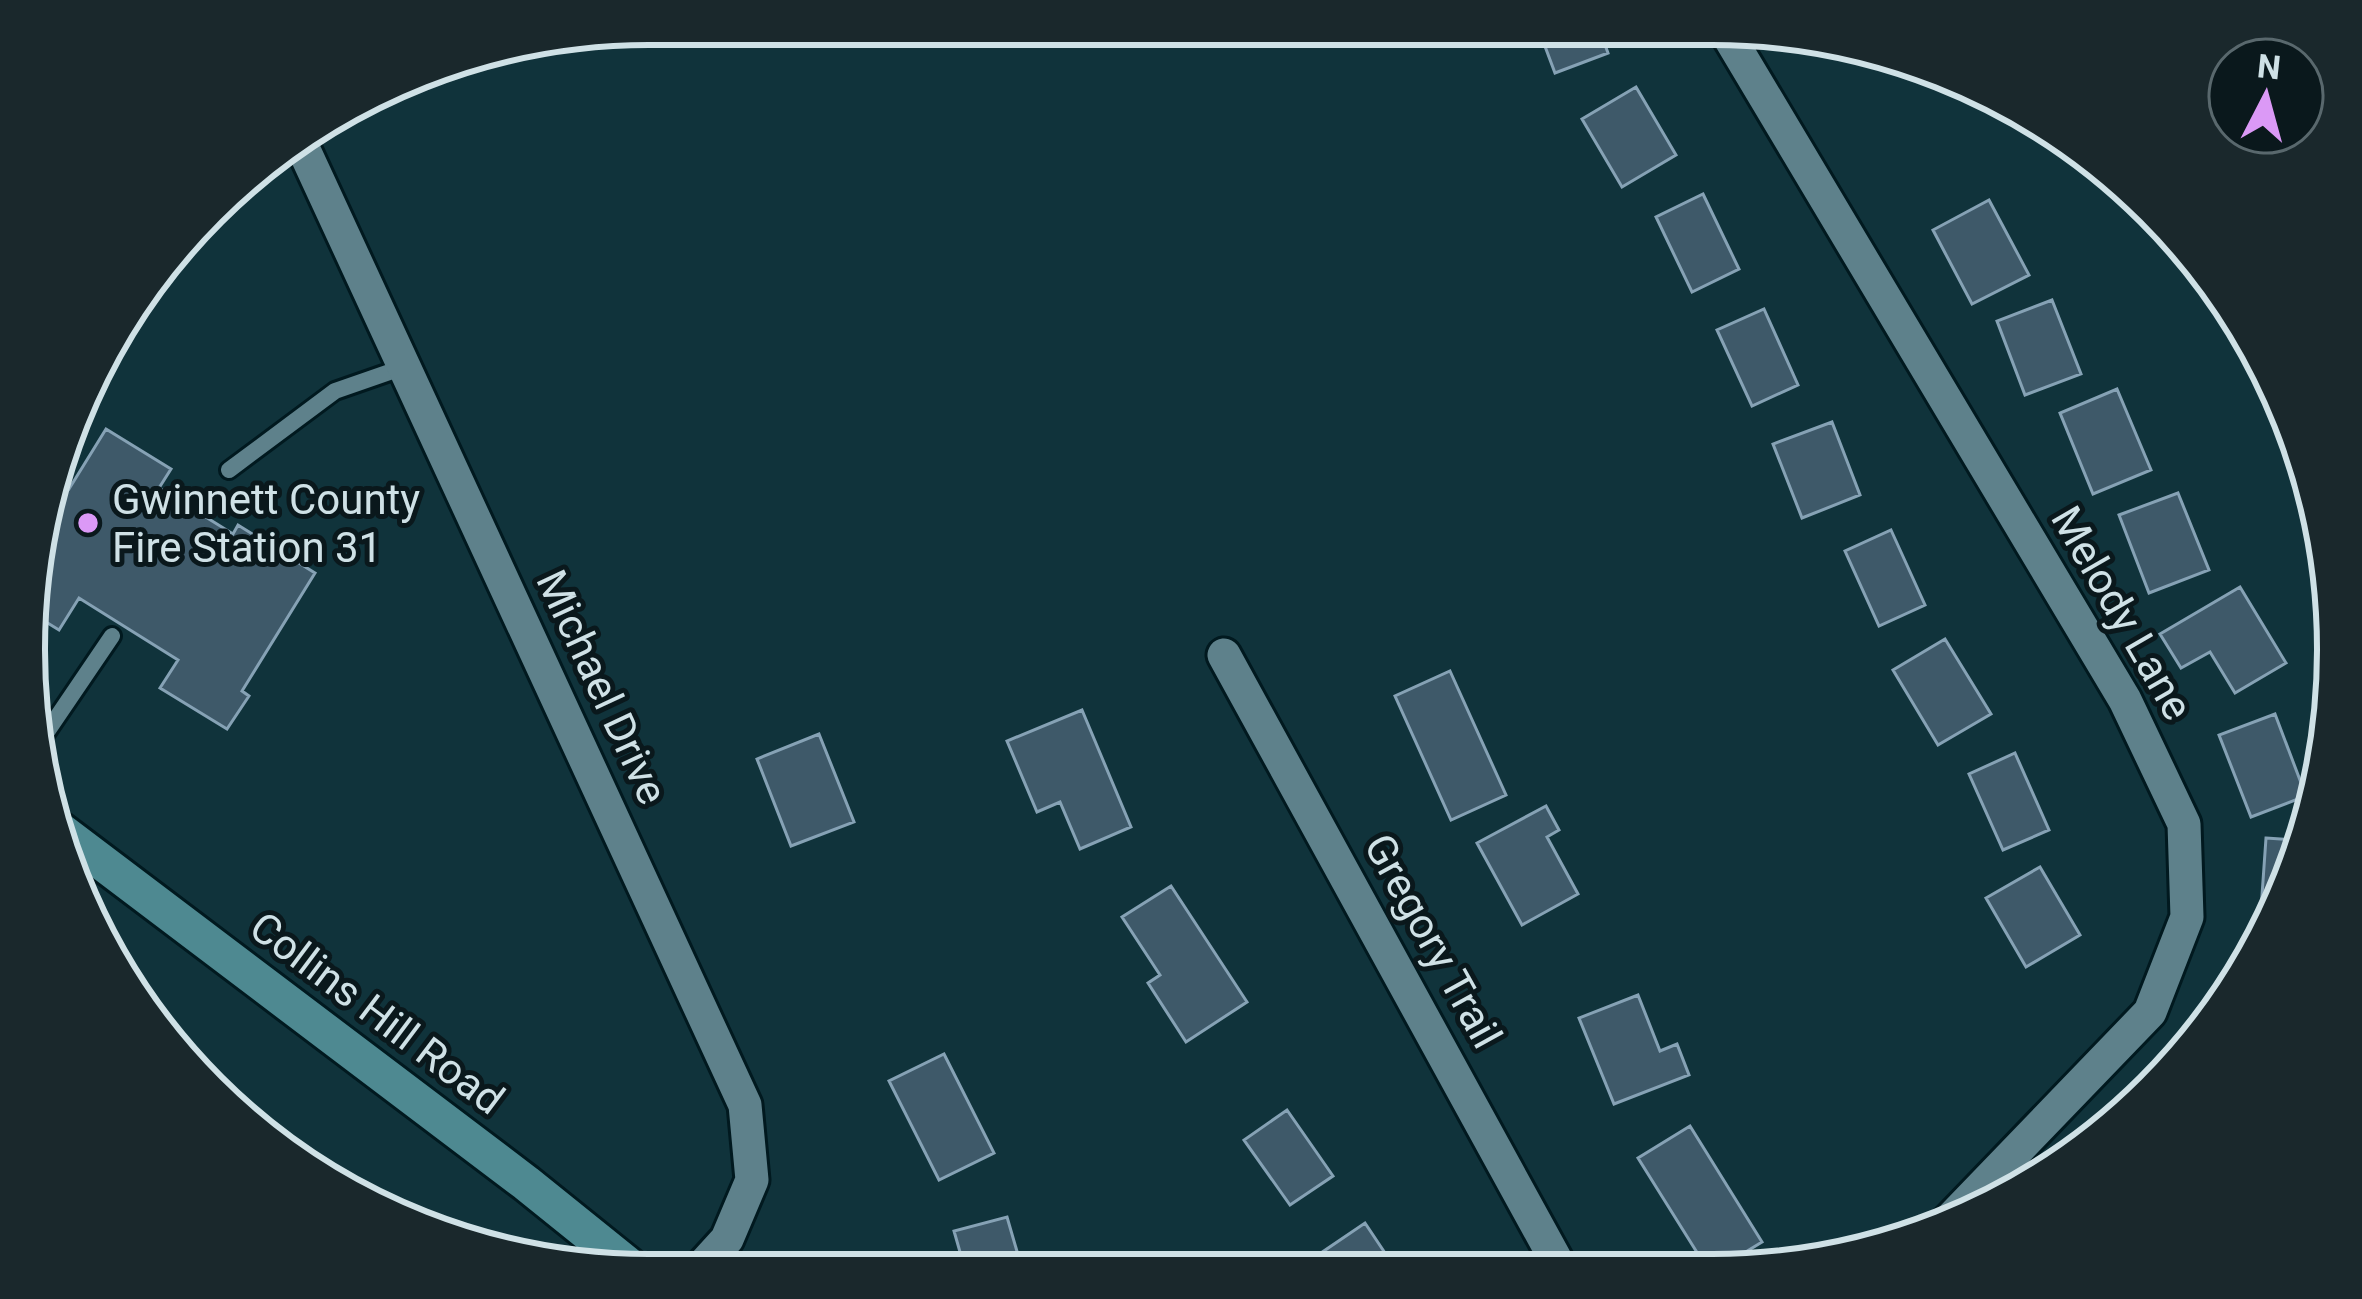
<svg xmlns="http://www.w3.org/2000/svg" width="2362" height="1299" viewBox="0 0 2362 1299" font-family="Roboto,sans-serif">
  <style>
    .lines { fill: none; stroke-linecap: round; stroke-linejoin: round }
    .stream { stroke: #2a4e7e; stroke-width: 10 }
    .building { fill: #3e5969; stroke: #86a2b5; stroke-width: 3 }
    .lane-casing { stroke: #01191f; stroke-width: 22 }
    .street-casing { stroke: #01191f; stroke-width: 39 }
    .secondary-casing { stroke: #01191f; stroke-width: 42 }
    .lane { stroke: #5e818b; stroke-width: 16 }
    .street { stroke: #5e818b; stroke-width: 33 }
    .secondary { stroke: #4e8991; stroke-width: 36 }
    .poi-dot { fill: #db99f6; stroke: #0a181c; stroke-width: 4.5 }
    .labels { text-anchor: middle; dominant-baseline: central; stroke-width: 10; stroke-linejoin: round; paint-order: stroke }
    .poi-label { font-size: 42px; fill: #cfe1e6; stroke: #0a181c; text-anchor: start }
    .street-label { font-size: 42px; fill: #cfe1e6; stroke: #0a181c }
    .rim { fill: none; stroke: #cfe1e6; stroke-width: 6 }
  </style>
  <rect width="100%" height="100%" fill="#10333b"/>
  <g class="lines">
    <path class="stream" d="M2208,268L2211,273"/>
  </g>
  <path class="building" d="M1537,25H1598L1608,53L1555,73Z
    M1636,87L1676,155L1622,187L1582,119Z
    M1703,194L1739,269L1692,292L1656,217Z
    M1989,200L2029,275L1972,304L1933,230Z
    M2052,300L2081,374L2025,395L1997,321Z
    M1764,309L1798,385L1752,406L1717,330Z
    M2117,389L2151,470L2093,494L2060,413Z
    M1832,422L1860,495L1802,518L1773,444Z
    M106,429L171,469L159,488L233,534L238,525L315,573L242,691L249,696L227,729L160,688L178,660L79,598L59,630L33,614L46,487L50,477L69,489Z
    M2178,493L2209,570L2149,593L2119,515Z
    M1891,530L1925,605L1879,626L1845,551Z
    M2240,587L2286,663L2235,693L2210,652L2181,668L2160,634Z
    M1945,639L1991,714L1938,745L1893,670Z
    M1450,671L1506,795L1451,820L1395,696Z
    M1082,710L1131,827L1080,849L1060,802L1037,812L1007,741Z
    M2275,714L2306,796L2251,817L2219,735Z
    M819,734L854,822L791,846L757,759Z
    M2015,753L2049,830L2003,850L1969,774Z
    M1546,806L1559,830L1547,837L1578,894L1522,925L1477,843Z
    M2266,838L2296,840L2267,924H2260Z
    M2040,867L2080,935L2026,967L1986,898Z
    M1171,886L1247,1002L1186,1042L1148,983L1160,975L1122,917Z
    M1638,995L1660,1051L1677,1044L1689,1075L1614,1104L1579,1018Z
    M944,1054L994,1153L939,1180L889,1081Z
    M1287,1110L1333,1176L1290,1205L1244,1140Z
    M1690,1126L1762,1242L1716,1270H1708L1638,1158Z
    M1007,1217L1023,1272L1041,1266L1043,1272L966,1273L954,1231Z
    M1365,1223L1397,1271H1329L1318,1255Z"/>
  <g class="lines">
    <defs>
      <path id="lane" d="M229,470L335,391L404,367
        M38,745L112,636"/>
      <path id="street" d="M1722,25L2125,700L2184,824L2187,917L2150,1012L1942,1228
        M298,137L745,1105L752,1180L727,1239L696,1273
        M1224,655L1562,1271"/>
      <path id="secondary" d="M58,829L526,1183L639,1274"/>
    </defs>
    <use href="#lane" class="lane-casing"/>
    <use href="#street" class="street-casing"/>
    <use href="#secondary" class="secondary-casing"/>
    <use href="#lane" class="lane"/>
    <use href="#street" class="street"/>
    <use href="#secondary" class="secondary"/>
  </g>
  <circle class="poi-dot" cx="88" cy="523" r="12"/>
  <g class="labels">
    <g class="poi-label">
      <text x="112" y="499">Gwinnett County<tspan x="112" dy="48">Fire Station 31</tspan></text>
    </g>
    <g class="street-label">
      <text transform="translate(2122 613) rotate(60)">Melody Lane</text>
      <text transform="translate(602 687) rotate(65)">Michael Drive</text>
      <text transform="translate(1433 941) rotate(61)">Gregory Trail</text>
      <text transform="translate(377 1013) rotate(37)">Collins Hill Road</text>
    </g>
  </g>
  <path d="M0 0H2362V1299H0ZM649 45H1713A604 604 0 0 1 2317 649V650A604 604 0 0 1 1713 1254H649A604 604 0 0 1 45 650V649A604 604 0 0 1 649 45Z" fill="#1a282c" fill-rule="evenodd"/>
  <path class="rim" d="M649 45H1713A604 604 0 0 1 2317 649V650A604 604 0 0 1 1713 1254H649A604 604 0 0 1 45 650V649A604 604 0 0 1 649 45Z"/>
  <g transform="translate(2266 96) rotate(6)"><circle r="57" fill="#0a181c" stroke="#59686d" stroke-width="3"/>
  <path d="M0-9L21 45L0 30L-21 45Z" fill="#db99f6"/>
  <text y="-18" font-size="33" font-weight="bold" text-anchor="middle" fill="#cfe1e6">N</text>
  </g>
</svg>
